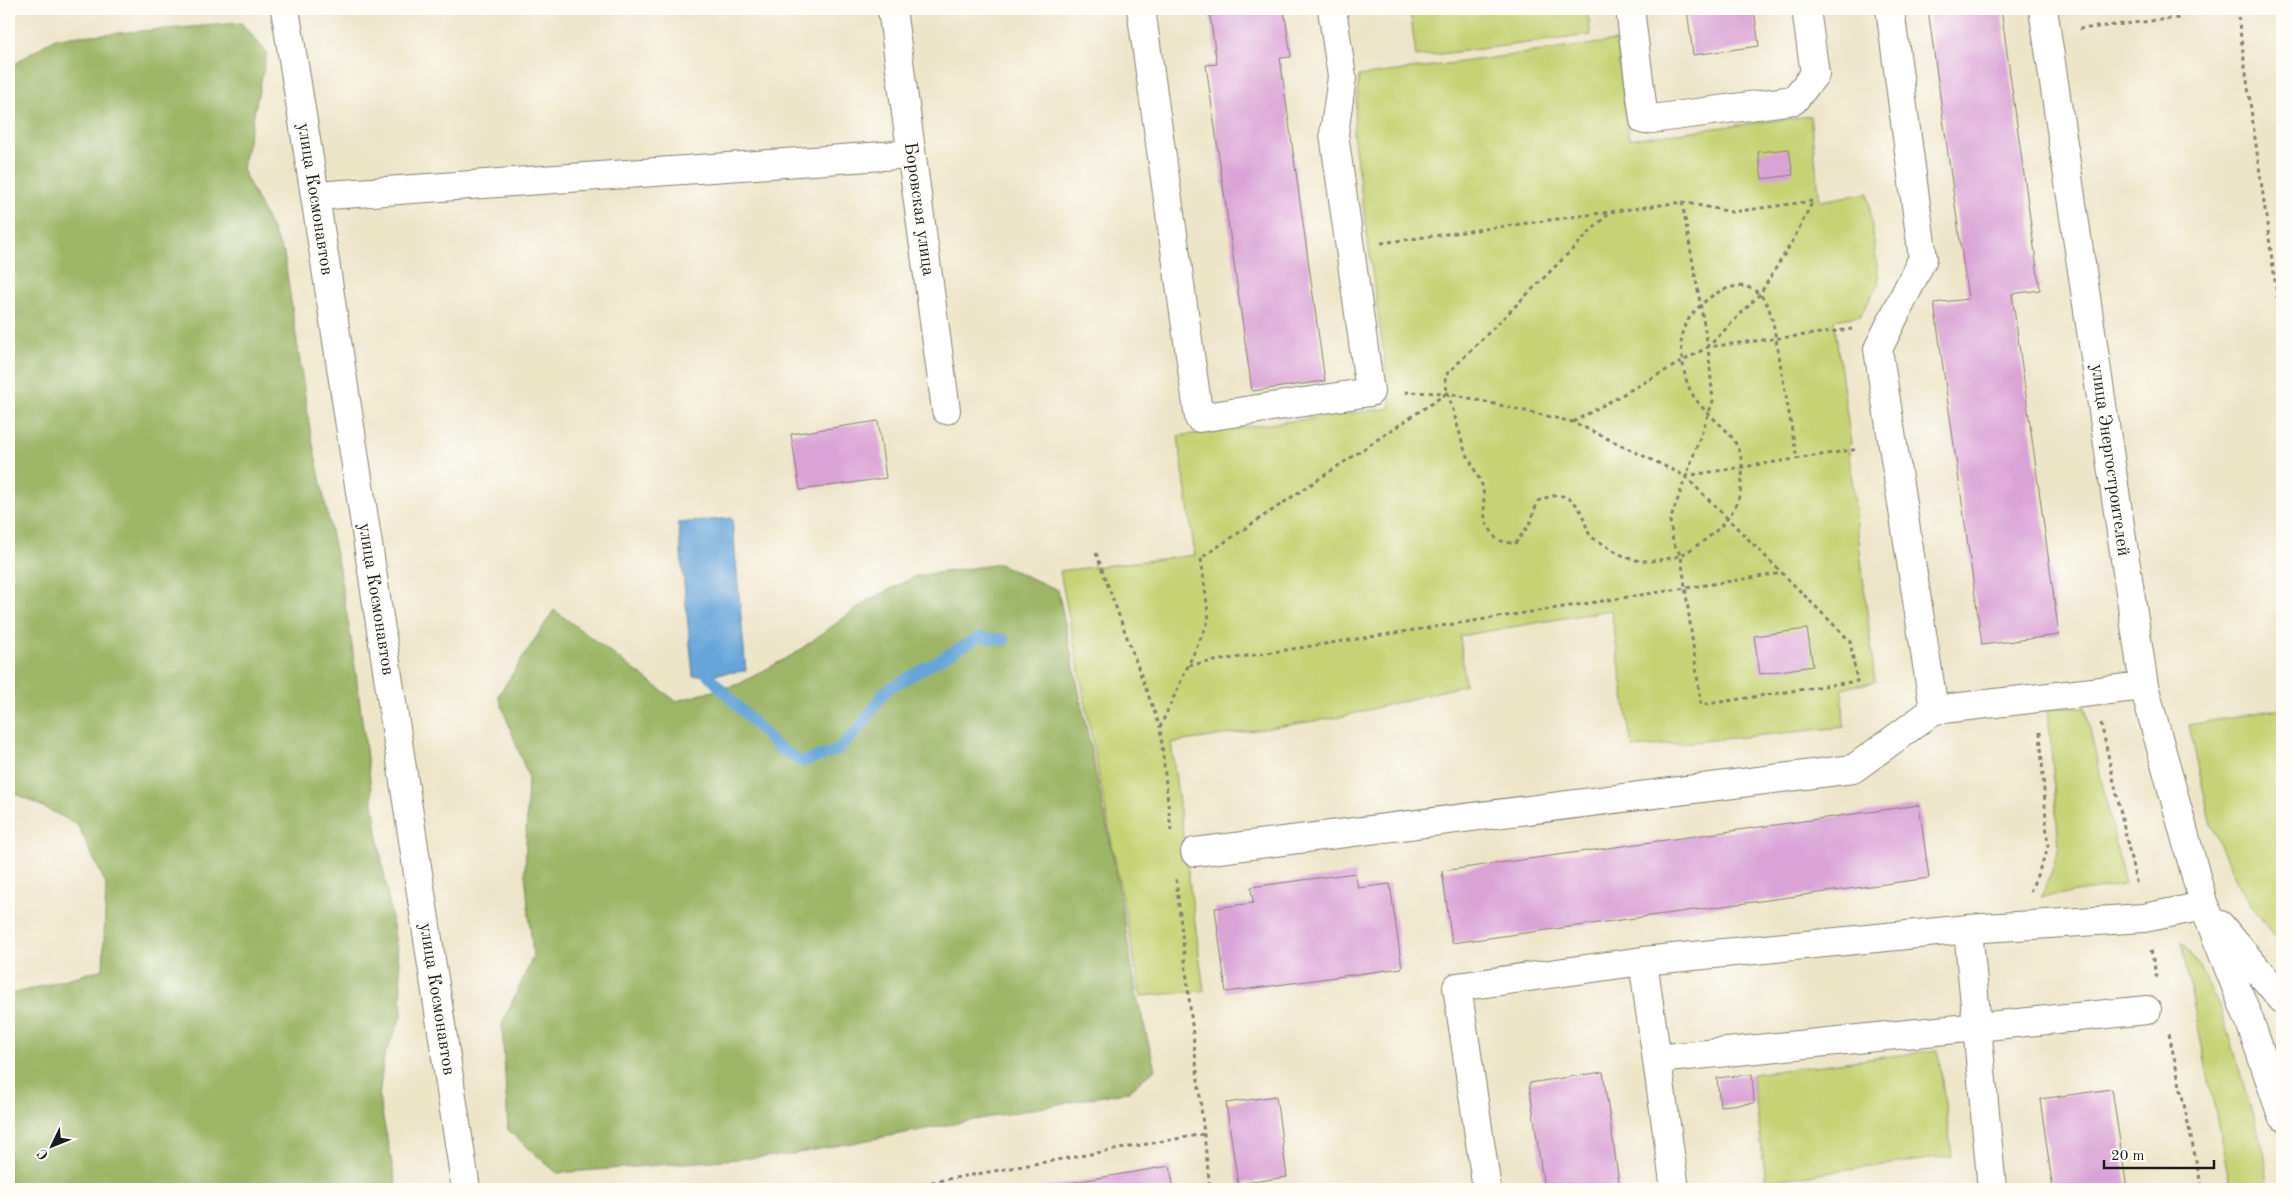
<svg xmlns="http://www.w3.org/2000/svg" width="2291" height="1198" viewBox="0 0 2291 1198" font-family="'Old Standard TT',serif">
  <style>
    .green { fill: #c6d375; stroke: #717848 }
    .forest { fill: #9cb566; stroke: #5c6841 }
    .water { fill: #66a5d9; stroke: #41607a }
    .lines { fill: none; stroke-linecap: round; stroke-linejoin: round }
    .stream { stroke: #66a5d9; stroke-width: 11 }
    .building { fill: #daa3d6 }
    .minor-casing { stroke: #848072; stroke-width: 30 }
    .path { stroke: #848072; stroke-width: 3; stroke-dasharray: 4 4; stroke-linecap: butt }
    .minor { stroke: #fff; stroke-width: 28 }
    .labels { text-anchor: middle; dominant-baseline: central; stroke-width: 5; stroke-linejoin: round; paint-order: stroke }
    .street-label { font-size: 18px; fill: #1c1c1c; stroke: #fdfcf7 }
  </style>
  <rect width="100%" height="100%" fill="#fdfcf7"/>
  <filter id="ink" filterUnits="userSpaceOnUse"><feTurbulence type="fractalNoise" baseFrequency=".02" numOctaves="2"/><feDisplacementMap in="SourceGraphic" scale="10" xChannelSelector="R" yChannelSelector="G"/><feConvolveMatrix kernelMatrix="1 2 1 2 8 2 1 2 1" color-interpolation-filters="sRGB"/></filter>
  <filter id="wash" filterUnits="userSpaceOnUse"><feTurbulence type="fractalNoise" baseFrequency=".0096" numOctaves="4" result="noise"/><feDisplacementMap in="SourceGraphic" scale="20" xChannelSelector="R" yChannelSelector="G"/><feGaussianBlur stdDeviation="1.12" result="paint"/><feColorMatrix in="noise" values="0 0 0 0 0 0 0 0 0 0 0 0 0 0 0 0 0 1.4 0 .05"/><feComposite in="paint" operator="in"/></filter>
  <g filter="url(#wash)">
    <rect width="100%" height="100%" fill="#ede5c8"/>
    <path class="green" d="M1410,9H1587L1591,35L1416,57Z
      M1616,41L1629,139L1810,116L1820,201L1868,193L1879,283L1860,316L1834,320L1851,444L1848,445L1875,682L1842,688L1844,727L1632,748L1611,610L1460,636L1465,685L1340,717L1171,743L1204,991L1141,996L1060,571L1195,555L1178,436L1391,408L1353,133L1359,76Z
      M2085,707L2125,885L2041,897L2050,877L2059,847L2048,709Z
      M2282,708V949L2239,887L2211,825L2189,725Z
      M2181,942L2200,967L2221,1011L2262,1145L2269,1189H2231Z
      M1938,1050L1952,1156L1766,1181L1752,1074Z"/>
    <path class="forest" d="M241,23L267,53L242,169L284,254L310,430L339,569L352,645L377,832L400,968L402,1016L384,1056L379,1098L397,1189H9V995L103,969L106,884L77,824L9,790V68L55,38Z
      M999,564L1058,590L1113,856L1137,997L1155,1069L1129,1091L788,1155L557,1173L508,1130L502,1024L533,957L525,873L528,776L498,696L554,610L676,701L739,684L794,654L867,601L916,576Z"/>
    <path class="water" d="M732,518L746,671L693,676L678,523Z"/>
    <g class="lines">
      <path class="stream" d="M707,674L777,747L802,762L836,751L858,730L885,691L979,637L1005,640"/>
    </g>
    <g id="blocks">
      <path class="building" d="M1209,9H1284L1291,57L1280,58L1325,381L1252,391L1206,65L1217,64Z
        M1687,9H1754L1759,46L1693,55Z
        M1928,9H2001L2040,290L2012,294L2059,635L1982,645L1934,303L1968,299Z
        M1789,149L1793,175L1762,179L1758,152Z
        M878,421L886,478L800,490L791,434Z
        M1807,629L1813,666L1760,674L1754,636Z
        M1919,805L1929,878L1452,943L1442,871Z
        M1355,873L1358,888L1390,884L1402,968L1226,992L1215,908L1253,903L1251,887Z
        M1603,1072L1620,1189H1544L1529,1083Z
        M1752,1074L1754,1103L1720,1106L1717,1078Z
        M2112,1089L2127,1189H2053L2040,1099Z
        M1276,1096L1287,1177L1238,1184L1226,1103Z
        M1170,1166L1174,1189H1038V1188Z"/>
    </g>
  </g>
  <g filter="url(#ink)">
    <use href="#blocks" fill-opacity="0" stroke="#848072" stroke-width="1"/>
    <g class="lines">
      <defs>
        <path id="minor" d="M285,9L315,196L466,1189
          M892,9L946,410
          M1141,9L1199,418L1370,392L1334,134L1342,77L1332,9
          M1630,9L1644,120L1794,100L1815,74L1806,9
          M1890,9L1923,258L1878,349L1934,710
          M2043,9L2144,686L2204,906L2250,1022L2282,1116
          M315,196L911,154
          M1195,852L1853,769L1934,710L2144,686
          M2220,925L2282,999
          M1968,929L1992,1189
          M1643,961L1675,1189
          M1657,1059L2147,1010
          M1487,1189L1457,987L1643,961L1968,929L2144,918L2204,906"/>
      </defs>
      <use href="#minor" class="minor-casing"/>
      <path class="path" d="M2237,9L2282,331
        M2079,29L2178,18L2192,9
        M1682,202L1732,212L1813,201L1792,242L1760,294L1708,347
        M1381,243L1682,202L1708,347L1713,401L1670,521L1673,542L1681,556L1701,705L1857,681L1850,641L1685,476L1573,422L1447,393L1403,392
        M1448,393L1464,448L1483,487L1485,521L1497,540L1515,544L1529,525L1538,501C1555,493 1569,492 1580,510C1585,517 1585,527 1590,535C1593,539 1600,542 1605,545C1628,560 1639,564 1665,559C1671,558 1678,557 1683,554C1708,540 1736,519 1741,488C1751,422 1700,427 1686,379C1683,369 1680,344 1682,334C1688,307 1736,269 1760,295C1768,302 1770,312 1773,322L1797,459
        M1573,422L1708,347L1852,329
        M1685,476L1859,449
        M1096,553L1160,727
        M1189,665L1783,573
        M2101,723L2137,886
        M1171,831L1160,727L1209,620L1201,558L1447,393L1445,376L1610,212
        M1176,879L1210,1189
        M2030,892L2048,849L2040,732
        M2151,950L2157,979
        M2169,1034L2202,1189
        M892,1189L1204,1134"/>
      <use href="#minor" class="minor"/>
    </g>
  </g>
  <g class="labels">
    <g class="street-label">
      <text transform="translate(315 199) rotate(81)">улица Космонавтов</text>
      <text transform="translate(919 209) rotate(82)">Боровская улица</text>
      <text transform="translate(2110 460) rotate(82)">улица Энергостроителей</text>
      <text transform="translate(376 599) rotate(81)">улица Космонавтов</text>
      <text transform="translate(437 999) rotate(81)">улица Космонавтов</text>
    </g>
  </g>
  <rect width="2291" height="1198" fill="none" stroke="#fdfcf7" stroke-width="30"/>
  <g transform="translate(52 1146) rotate(227)" stroke="#fdfcf7" stroke-width="4" paint-order="stroke">
  <path d="M0-4L9 19L0 12L-9 19Z" fill="#1c1c1c"/>
  <text y="-8" font-size="14" font-weight="bold" text-anchor="middle" fill="#1c1c1c">С</text>
  </g>
  <path d="M2104 1160v8h110v-8" fill="none" stroke="#1c1c1c" stroke-width="2.5"/>
  <text x="2111" y="1160" font-size="15" fill="#1c1c1c" stroke="#fdfcf7" stroke-width="4" paint-order="stroke">20 m</text>
</svg>
